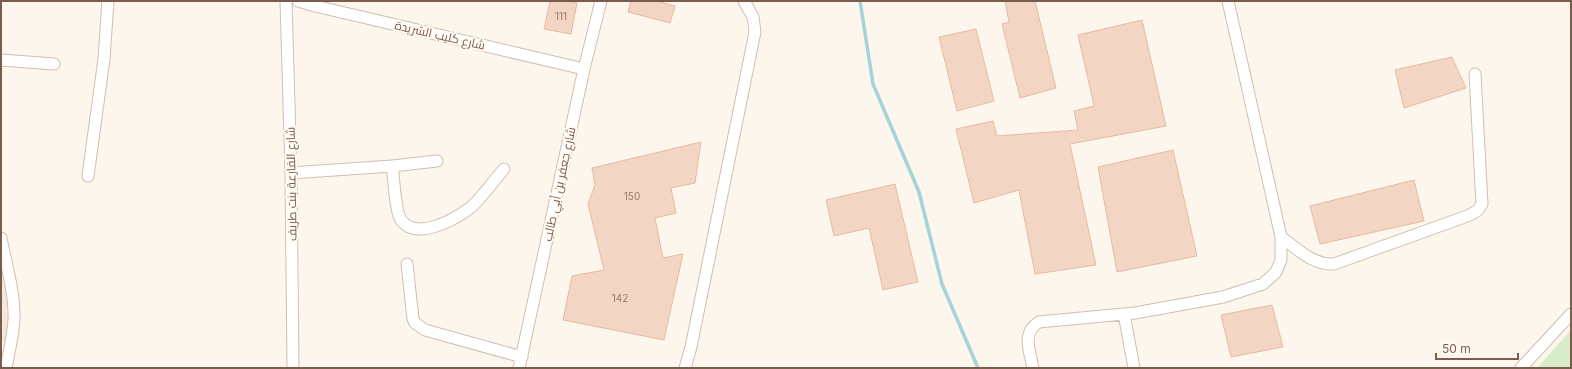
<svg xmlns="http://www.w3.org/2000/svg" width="1572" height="369" viewBox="0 0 1572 369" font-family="Inter,Cairo,sans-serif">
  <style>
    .residential { fill: #f5e8da }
    .green { fill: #d8ecc9 }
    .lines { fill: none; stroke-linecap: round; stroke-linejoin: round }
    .stream { stroke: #a5d3da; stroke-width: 3.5 }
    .building { fill: #f3d5c3; stroke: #e6bba3 }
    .minor-casing { stroke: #d1beb0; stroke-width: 13 }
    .minor { stroke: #fff; stroke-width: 11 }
    .labels { text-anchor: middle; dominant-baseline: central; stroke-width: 4; stroke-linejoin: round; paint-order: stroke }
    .number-label { font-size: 10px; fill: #987a6a }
    .street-label { font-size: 12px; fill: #7a5c4d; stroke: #fffaf3 }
  </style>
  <rect width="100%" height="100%" fill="#fdf6ec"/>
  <path class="residential" d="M1,238L14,337L1,343Z"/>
  <path class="green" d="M1571,330V368H1537Z"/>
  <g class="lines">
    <path class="stream" d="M860,1L873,84L919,192L942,284L978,368"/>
  </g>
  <path class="building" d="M550,1H569L577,3L571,34L544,29Z
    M631,1H657L675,6L670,23L628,12Z
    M1005,1H1035L1056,88L1020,98L1002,24L1009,22Z
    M1142,20L1166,126L1070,144L1096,265L1035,274L1019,190L974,203L956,129L993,121L997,136L1078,130L1074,111L1094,106L1078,35Z
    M976,29L994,101L957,111L939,37Z
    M1452,57L1466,88L1404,108L1395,70Z
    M701,142L695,183L671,188L676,213L655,218L663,258L683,254L664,340L563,320L572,276L604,270L588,204L595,185L592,168Z
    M1173,150L1197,256L1117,272L1098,167Z
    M1414,180L1424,221L1320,244L1310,206Z
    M895,184L918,282L883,290L869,228L834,236L826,200Z
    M1272,305L1283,347L1231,357L1221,315Z"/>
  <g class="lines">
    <defs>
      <path id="minor" d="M286,1L291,173L293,368
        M298,1L315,6L584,69
        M1,60L54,64
        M392,166C394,178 395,211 401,220C416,241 454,220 470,208C481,199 494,180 504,169
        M291,173L392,166L437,161
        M88,176L104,59L108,1
        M1281,237C1298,249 1312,265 1334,264L1470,215L1478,210L1482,204L1475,74
        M1,238C6,264 15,293 14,320C13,336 9,352 6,368
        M407,264L413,319L415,323L425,330L522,357
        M519,368L584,69L601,1
        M685,368L691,347L755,32L753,17L744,1
        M1033,368C1030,351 1021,333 1039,322L1124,314
        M1134,368L1124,314L1135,313L1223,297L1263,284L1276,272L1281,260V237L1228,1
        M1521,368L1571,314"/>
    </defs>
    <use href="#minor" class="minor-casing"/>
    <use href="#minor" class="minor"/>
  </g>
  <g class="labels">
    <g class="number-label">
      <text x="561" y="16">111</text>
      <text x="632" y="196">150</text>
      <text x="620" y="298">142</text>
    </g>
    <g class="street-label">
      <text transform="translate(440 35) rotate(13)">شارع كليب الشريدة</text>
      <text transform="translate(291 184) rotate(-91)">شارع الفارعة بنت طريف</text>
      <text transform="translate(559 184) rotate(-78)">شارع جعفر بن أبي طالب</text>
    </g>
  </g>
  <rect width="1572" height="369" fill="none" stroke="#7a5c4d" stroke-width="4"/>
  <path d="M1436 353v6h82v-6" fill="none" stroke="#7a5c4d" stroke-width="2"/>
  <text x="1442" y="353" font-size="12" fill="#7a5c4d" stroke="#fffaf3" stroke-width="3" paint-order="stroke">50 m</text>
</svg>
